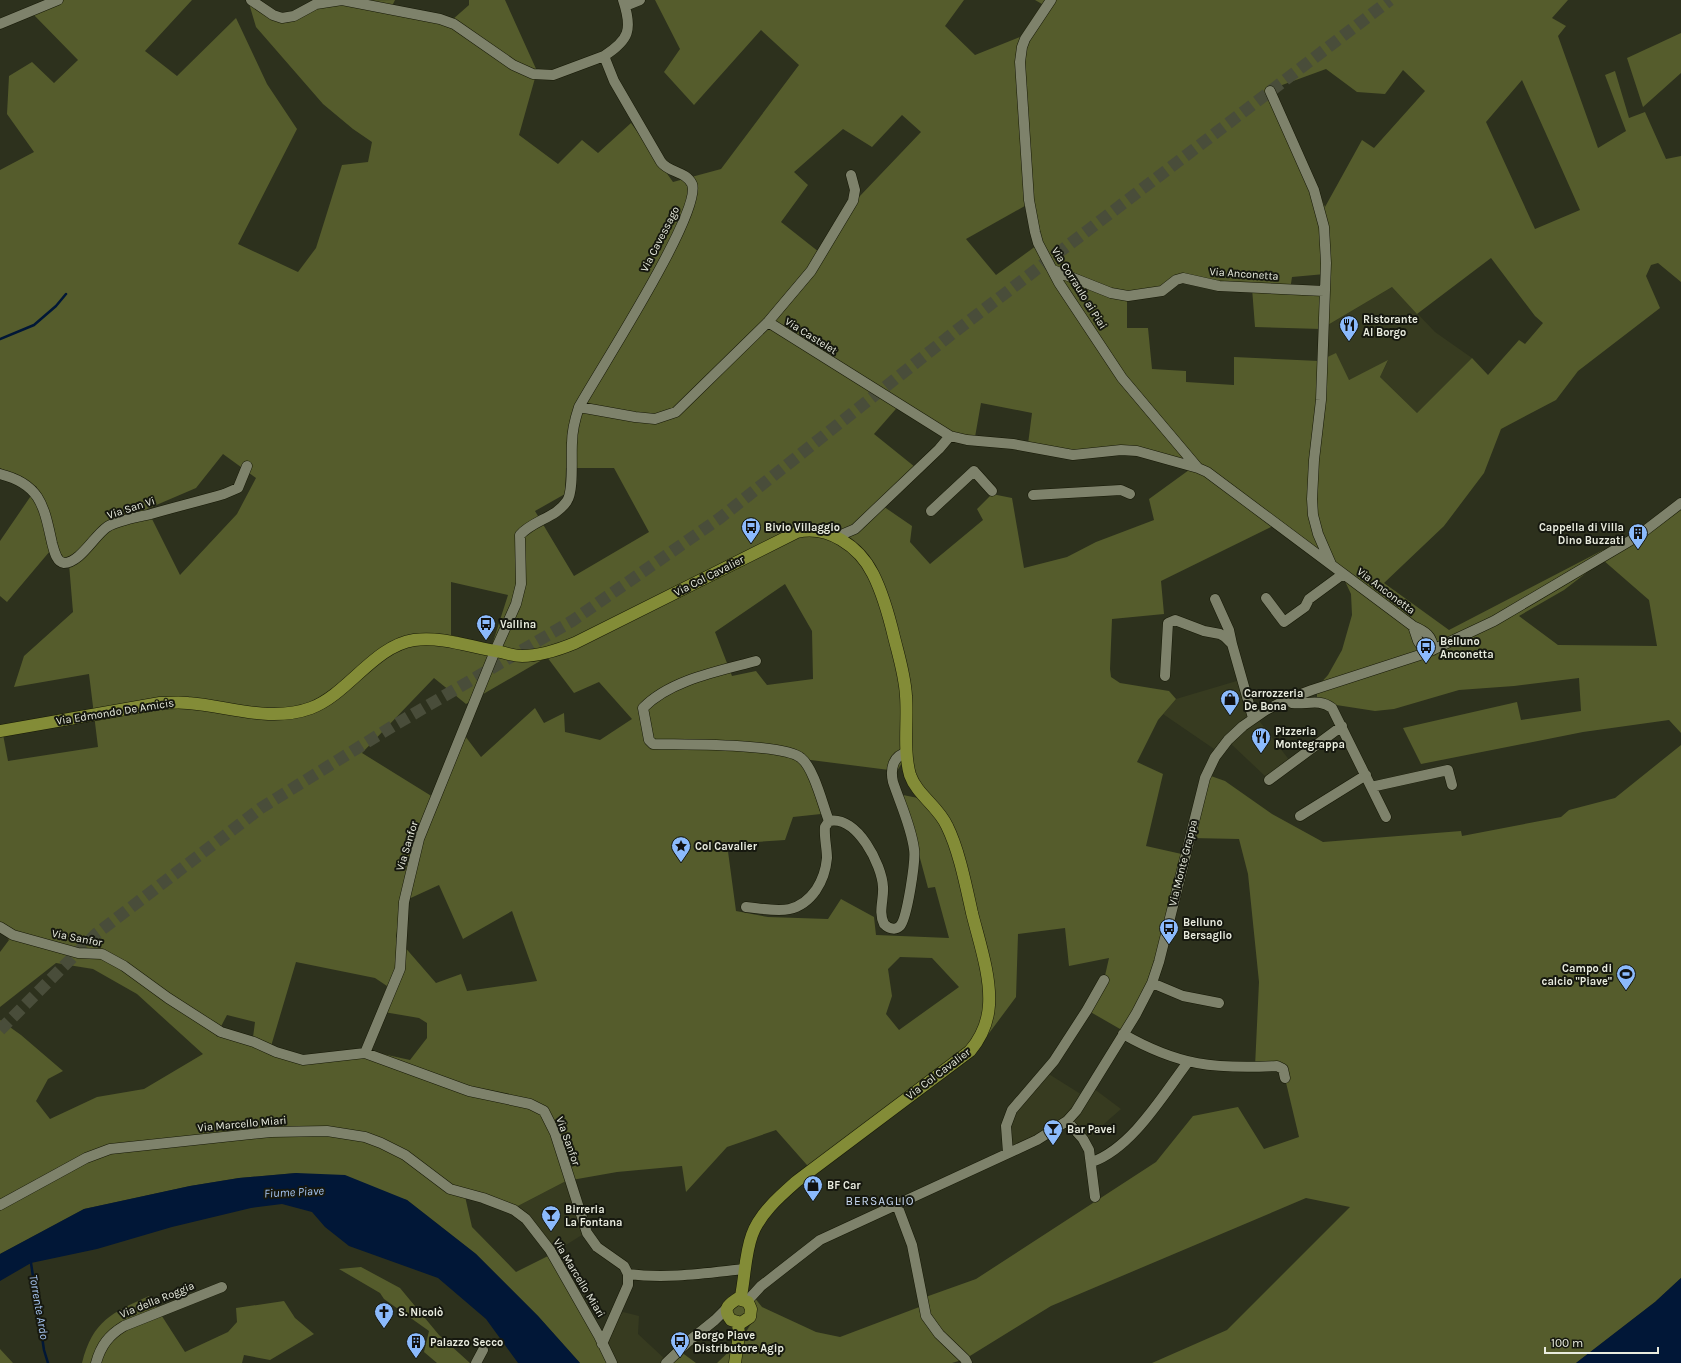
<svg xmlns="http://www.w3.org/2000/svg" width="1681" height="1363" viewBox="0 0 1681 1363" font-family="Karla,sans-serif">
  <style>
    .built { fill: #373b20 }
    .green { fill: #555c2c; fill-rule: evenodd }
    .water { fill: #011737 }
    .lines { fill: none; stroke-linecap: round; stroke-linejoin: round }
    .stream { stroke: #011737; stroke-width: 2.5 }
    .major-tunnel { stroke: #494d3a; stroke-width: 12; stroke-dasharray: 12 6; stroke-linecap: butt }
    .minor-casing { stroke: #161806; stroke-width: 11 }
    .major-casing { stroke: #161806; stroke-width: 13 }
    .minor { stroke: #7e826b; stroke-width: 10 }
    .major { stroke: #838c37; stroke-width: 12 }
    .labels { text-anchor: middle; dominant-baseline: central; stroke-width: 4; stroke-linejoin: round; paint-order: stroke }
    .street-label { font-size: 11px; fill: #e9ecdf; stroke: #16180f }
    .poi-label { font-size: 11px; font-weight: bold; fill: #e9ecdf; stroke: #16180f; text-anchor: start }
    .water-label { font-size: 12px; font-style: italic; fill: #a5c4f1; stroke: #16180f }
    .neighbourhood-label { font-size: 12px; letter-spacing: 1px; fill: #cadcf6; stroke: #16180f }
  </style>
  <rect width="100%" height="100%" fill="#2d311d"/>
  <path class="built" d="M1392,287L1435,332L1472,358L1417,413L1380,377L1388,361L1349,380L1319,361L1321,329Z
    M1240,680L1257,718L1290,761L1266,777L1229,742L1220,753L1163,714L1176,699Z
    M1044,1071L1087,1098L1093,1088L1121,1109L1088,1138L1080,1137L1066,1123L1006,1156V1120Z
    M566,1181L585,1233L550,1255L514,1208Z
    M623,1312L639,1316L638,1334L666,1360L662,1363H614L599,1342Z"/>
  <path class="green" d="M63,0H192L145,51L177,76L236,18L267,84L297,129L238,244L298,272L316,248L342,165L368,162L372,142L353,129L323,104L256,27L248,0L269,15L287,23L317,1L395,0L392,6L452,20L469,5V0H505L537,71L519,135L558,164L582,140L598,153L631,123L673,182L721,169L799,65L761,30L694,105L664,72L680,49L655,0H964L945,26L975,55L1020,37L1042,4L1035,0H1568L1552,18L1566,26L1558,36L1598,148L1626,131L1605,75L1615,71L1629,118L1645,112L1666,159L1681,156V282L1658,263L1651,265L1646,276L1660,308L1578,371L1556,400L1501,429L1484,473L1444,526L1384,583L1449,630L1603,550V559L1681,504V733L1669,720L1583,732L1421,764L1403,728L1517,702L1521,720L1581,711L1579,678L1514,686L1459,690L1394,709L1375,711L1317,702V687L1328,675L1342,650L1352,615L1351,594L1343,577L1273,526L1161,581L1164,614L1112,619L1110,669L1111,677L1120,683L1169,691L1176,699L1158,720L1137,762L1163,774L1146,846L1186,855L1162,958L1127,1033L1087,1010L1104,980L1109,958L1069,966L1065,928L1018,934L1016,997L981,1044L814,1173L776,1130L727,1147L686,1192L682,1166L617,1172L566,1181L514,1208L464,1192L472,1227L516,1272L550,1255L614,1363H580L538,1316L476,1254L407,1200L296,1173L239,1178L190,1186L84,1209L0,1254V1020L21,1035L63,1071L48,1079L36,1101L50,1119L97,1097L144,1089L203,1054L137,994L93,969L56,963L0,1007V952L9,940L0,928V729H2L8,761L98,747L89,674L14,687L24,656L73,612L69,564L50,551L7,602L0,596V541L37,487L0,468V170L34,152L7,114L9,76L32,62L54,83L78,60L32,13ZM1326,69L1357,92L1385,94L1403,70L1425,91L1374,148L1362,140L1325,207L1274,88ZM1522,80L1580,210L1535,229L1486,122ZM902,115L921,132L859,197L819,252L781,222L808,185L794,172L843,129L872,147ZM1030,203L1040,243L996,275L966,239ZM1491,258L1535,316L1543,323L1525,344L1519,340L1488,375L1472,358L1417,413L1380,377L1388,360L1349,380L1336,353L1319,361L1234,357V385L1186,382V371L1152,369L1148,328H1127V299L1184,281L1252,288L1255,327L1321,329L1392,287L1417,314ZM1325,274L1324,292L1290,290L1292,277ZM902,402L951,433L975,437L981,403L1032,413L1028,444L1057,450L1155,454L1189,470L1149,499L1154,520L1096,542L1067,557L1024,568L1012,498L992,494L977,509L983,520L930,564L910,542L912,526L877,502L915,467L874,434ZM223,454L256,478L237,514L180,575L147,509L196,488ZM566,468H614L649,532L574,576L535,511L565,494ZM1603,560L1649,600L1657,646L1558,645L1519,616L1564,590ZM451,582L508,595L492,645L451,635ZM785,584L812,631L813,679L767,685L756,671L732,676L715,632ZM547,657L574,693L599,682L632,719L600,740L565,732L564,713L544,723L535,708L481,757L462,732L433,797L362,753L434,678L466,704ZM911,748L918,798L903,795L928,888L935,887L949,938L876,935L874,917L841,899L828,919L768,917L736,911L727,844L785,840L793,817L821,814L803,759L897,771ZM439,885L463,939L512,911L537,981L467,991L461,974L436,983L396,937L402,902ZM900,957L932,958L959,987L899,1030L886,1014L892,996L888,969ZM296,962L375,978L387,986L378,1011L419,1018L427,1023V1038L410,1060L369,1051L301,1063L269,1053ZM227,1015L255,1022L252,1045L216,1036Z
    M1681,33V73L1643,107L1627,58Z
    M1681,745V1278L1655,1302L1576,1363H1152L1227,1330L1350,1207L1306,1198L1051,1306L965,1359L952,1363H717L741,1340L752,1322L754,1297L762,1307L816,1332L840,1337L922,1306L920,1299L976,1279L1156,1162L1193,1116L1238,1107L1264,1149L1299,1137L1283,1070L1255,1067L1259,982L1248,874L1239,839L1191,838L1208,775L1225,781L1272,814L1323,842L1461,831L1462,836L1561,817L1569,810L1615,798Z
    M361,1267L400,1288L439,1335L470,1363H437L424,1352L429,1331L384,1299L380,1293L339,1269Z
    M149,1296L185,1352L228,1332L237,1322L236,1308L284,1301L295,1318L314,1334L270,1360L244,1355L242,1363H82C93,1320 112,1313 149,1296Z
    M748,1302L744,1322L727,1310L728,1307Z
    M0,1349L13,1363H0Z
    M677,1349L696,1363H662Z"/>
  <path class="water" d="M296,1173L345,1175L407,1200L476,1254L538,1316L580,1363H518L486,1319L438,1278L349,1246L325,1227L312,1212L282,1204L251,1208L172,1227L97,1249L31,1263L0,1281V1254L84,1209L190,1186L239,1178Z
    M1681,1278V1363H1576L1655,1302Z"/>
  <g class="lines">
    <path class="stream" d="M0,339L34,325L56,306L66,294
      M29,1262L31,1263L44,1350L48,1363"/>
    <path class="major-tunnel" d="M0,1030L96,934L261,808L393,726L572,621L720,518L957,330L1390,0"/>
    <defs>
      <path id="minor" d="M251,0L273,15L282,18L294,16L316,4L342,0L440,19L454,24L513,65L533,74L553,75L604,56L614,81L661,162C669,173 686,171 692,184C703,211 597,374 579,407C575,419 572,430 572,443C571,457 574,491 567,501C556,518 533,520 520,535L521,584L516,604L495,651L419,839L404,902L400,969L365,1053
        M1051,0L1025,39L1022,47L1020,62L1029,200L1035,232L1038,243L1059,283L1122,378L1198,468
        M625,6L640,0
        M0,24L58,0
        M604,56C629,40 633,30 623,0
        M1270,91L1314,190L1324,227L1326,263L1321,400L1314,460L1312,499L1313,515L1318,534L1331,564
        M1053,270L1111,293L1128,296L1162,291L1176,280L1183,278L1219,286L1324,291
        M768,322L950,436L967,440L1013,444L1073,455L1121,450L1137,451L1198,468L1207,472L1413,626C1425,631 1433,636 1433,650
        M579,407L635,417L655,419L676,412L768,322L811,271L853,201L855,190L851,175
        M0,474C41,484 44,507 52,543C54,550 56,562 64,563C80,563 94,536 107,527C118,520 139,517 151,514C175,507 200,501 224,494L238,488L247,466
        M1033,495L1121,490L1130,494
        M931,511L974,471L992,491
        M836,537L855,529L939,449L950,436
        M1266,598L1284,622L1305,607L1309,599L1343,574
        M1215,599L1229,630L1232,644
        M1413,626L1418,641L1426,653
        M756,661C719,671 670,680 643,708L649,740L653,744C681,745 783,743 801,758C814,768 823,806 829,821
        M1165,676L1168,623L1175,620L1204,631L1220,634L1225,637L1232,644L1253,718
        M1288,699L1292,703C1306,705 1319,698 1332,708L1386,817
        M1269,780L1342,726
        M1371,787L1448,770L1452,785
        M1300,816L1366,775
        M746,907C775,910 797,917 816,890C822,881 826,869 827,858C827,848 824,837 825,827L829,821C857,815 882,865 883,887C884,899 878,912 884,924C888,928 895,931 900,926C907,919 916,860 914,849C911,826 900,803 893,782C890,769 893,755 907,753
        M0,927L13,935L78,953L102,954L124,966L168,998L221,1032L254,1042L276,1052L303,1060L365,1053L469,1091L530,1104L544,1111L555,1133L587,1233L597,1247L624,1266L628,1274V1285L602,1344
        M1152,983L1183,996L1219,1003
        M1123,1034C1179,1066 1214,1069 1277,1066L1283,1069L1285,1078
        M1067,1121L1083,1139L1089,1150L1095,1197
        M1008,1153L1006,1126L1012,1110L1054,1061L1087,1010L1104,980
        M1092,1162C1132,1148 1163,1095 1188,1062
        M0,1205L86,1158L110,1149L271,1132L327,1131L365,1137L381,1143L405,1155L450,1189L483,1198L514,1210L526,1219L550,1250L599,1336L612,1363
        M897,1205L912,1245L926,1316L939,1334L965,1359L967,1363
        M628,1274C668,1279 706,1273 745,1269
        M750,1298L761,1286L820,1240L1037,1140L1067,1121L1076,1111L1136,1014L1152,983L1159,962L1205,778L1215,757L1228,740L1243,726L1266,710L1288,699L1312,690L1426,653L1494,621L1638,536L1681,503
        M96,1363C101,1345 109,1335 124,1326L222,1287
        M476,1363L483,1350
        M666,1363L689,1341L715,1320L728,1307"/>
      <path id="major" d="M0,731L160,703C169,703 179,702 188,703C229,706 270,723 311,708C348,694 374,646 414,640C443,636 473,648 501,652C508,654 515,656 522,656C540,656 558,650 575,643L797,532C828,525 859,546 873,574C883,594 889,616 894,637C899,657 905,676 906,696C908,721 903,750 910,775C917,795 938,806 947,826C959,850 966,886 972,913C979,941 991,976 989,1005C988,1022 981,1038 970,1051L797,1181C780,1196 760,1213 752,1235C745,1254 745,1276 741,1296C733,1303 720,1306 731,1320L741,1323L750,1317L751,1309L748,1302L738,1299
        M735,1363L739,1335L738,1323"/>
    </defs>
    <use href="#minor" class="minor-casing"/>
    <use href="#major" class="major-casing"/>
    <use href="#minor" class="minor"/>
    <use href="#major" class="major"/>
  </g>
  <defs>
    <symbol id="restaurant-pin" viewBox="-11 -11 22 30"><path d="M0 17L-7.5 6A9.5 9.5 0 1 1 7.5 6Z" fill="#8bbafc" stroke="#16180f"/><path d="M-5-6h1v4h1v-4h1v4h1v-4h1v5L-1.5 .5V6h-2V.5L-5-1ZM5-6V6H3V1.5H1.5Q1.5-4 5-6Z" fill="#111"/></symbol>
    <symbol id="bus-pin" viewBox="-11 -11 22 30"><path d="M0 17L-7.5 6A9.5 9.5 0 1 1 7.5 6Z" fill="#8bbafc" stroke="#16180f"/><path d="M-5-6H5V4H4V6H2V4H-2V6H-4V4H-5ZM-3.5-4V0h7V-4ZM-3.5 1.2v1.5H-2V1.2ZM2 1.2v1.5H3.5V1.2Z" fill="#111"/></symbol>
    <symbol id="building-pin" viewBox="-11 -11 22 30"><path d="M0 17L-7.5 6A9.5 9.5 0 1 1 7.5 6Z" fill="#8bbafc" stroke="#16180f"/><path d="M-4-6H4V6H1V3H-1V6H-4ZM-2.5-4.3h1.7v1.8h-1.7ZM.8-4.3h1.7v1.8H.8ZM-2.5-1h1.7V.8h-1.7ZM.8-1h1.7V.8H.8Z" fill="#111"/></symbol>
    <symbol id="shop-pin" viewBox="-11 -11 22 30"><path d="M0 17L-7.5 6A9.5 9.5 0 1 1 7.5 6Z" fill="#8bbafc" stroke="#16180f"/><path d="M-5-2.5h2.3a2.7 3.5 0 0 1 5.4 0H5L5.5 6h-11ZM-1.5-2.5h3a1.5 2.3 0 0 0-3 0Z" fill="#111"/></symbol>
    <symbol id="sight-pin" viewBox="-11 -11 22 30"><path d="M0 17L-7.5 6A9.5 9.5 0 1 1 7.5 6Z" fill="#8bbafc" stroke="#16180f"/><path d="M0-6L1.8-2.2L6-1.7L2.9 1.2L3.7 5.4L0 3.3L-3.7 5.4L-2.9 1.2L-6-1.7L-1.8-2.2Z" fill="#111"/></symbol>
    <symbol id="stadium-pin" viewBox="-11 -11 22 30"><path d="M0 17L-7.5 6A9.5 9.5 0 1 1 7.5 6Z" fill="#8bbafc" stroke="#16180f"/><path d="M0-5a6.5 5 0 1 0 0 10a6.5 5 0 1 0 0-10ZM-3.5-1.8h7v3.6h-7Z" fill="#111"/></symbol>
    <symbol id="bar-pin" viewBox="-11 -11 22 30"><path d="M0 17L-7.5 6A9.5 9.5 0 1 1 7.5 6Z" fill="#8bbafc" stroke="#16180f"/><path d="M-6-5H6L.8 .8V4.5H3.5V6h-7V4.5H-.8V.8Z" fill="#111"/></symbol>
    <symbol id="church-pin" viewBox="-11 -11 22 30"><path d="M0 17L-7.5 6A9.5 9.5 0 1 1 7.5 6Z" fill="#8bbafc" stroke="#16180f"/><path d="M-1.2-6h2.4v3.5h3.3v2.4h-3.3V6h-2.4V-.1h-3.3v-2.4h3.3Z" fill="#111"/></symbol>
  </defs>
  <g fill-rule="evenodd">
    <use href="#restaurant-pin" x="1338" y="314" width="22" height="30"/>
    <use href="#bus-pin" x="740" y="516" width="22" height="30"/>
    <use href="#building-pin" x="1627" y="522" width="22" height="30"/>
    <use href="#bus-pin" x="475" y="613" width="22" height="30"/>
    <use href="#bus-pin" x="1415" y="636" width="22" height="30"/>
    <use href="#shop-pin" x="1219" y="688" width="22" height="30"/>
    <use href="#restaurant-pin" x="1250" y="726" width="22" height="30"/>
    <use href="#sight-pin" x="670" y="835" width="22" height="30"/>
    <use href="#bus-pin" x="1158" y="917" width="22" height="30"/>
    <use href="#stadium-pin" x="1615" y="963" width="22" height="30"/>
    <use href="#bar-pin" x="1042" y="1118" width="22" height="30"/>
    <use href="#shop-pin" x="802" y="1174" width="22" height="30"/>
    <use href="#bar-pin" x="540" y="1204" width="22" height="30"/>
    <use href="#church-pin" x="373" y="1301" width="22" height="30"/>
    <use href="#bus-pin" x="669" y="1330" width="22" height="30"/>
    <use href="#building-pin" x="405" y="1331" width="22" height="30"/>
  </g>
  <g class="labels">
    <g class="street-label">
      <text transform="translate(660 239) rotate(-63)">Via Cavessago</text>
      <text transform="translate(1244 274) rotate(4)">Via Anconetta</text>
      <text transform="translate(1079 288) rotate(58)">Via Corraulo ai Piai</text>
      <text transform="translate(811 336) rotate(32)">Via Castelet</text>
      <text transform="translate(131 508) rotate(-18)">Via San Vi</text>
      <text transform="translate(709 576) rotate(-27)">Via Col Cavalier</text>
      <text transform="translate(1386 591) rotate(37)">Via Anconetta</text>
      <text transform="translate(115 712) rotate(-9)">Via Edmondo De Amicis</text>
      <text transform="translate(407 846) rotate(-73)">Via Sanfor</text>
      <text transform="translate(1183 863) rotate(-76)">Via Monte Grappa</text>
      <text transform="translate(77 938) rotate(11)">Via Sanfor</text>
      <text transform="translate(938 1074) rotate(-37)">Via Col Cavalier</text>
      <text transform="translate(242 1124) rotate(-5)">Via Marcello Miari</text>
      <text transform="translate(568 1141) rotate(70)">Via Sanfor</text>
      <text transform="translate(579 1278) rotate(59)">Via Marcello Miari</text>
      <text transform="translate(157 1300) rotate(-22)">Via della Roggia</text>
    </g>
    <g class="poi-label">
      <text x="1363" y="319">Ristorante<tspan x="1363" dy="13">Al Borgo</tspan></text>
      <text x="765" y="527">Bivio Villaggio</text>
      <text x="1624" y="527" text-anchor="end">Cappella di Villa<tspan x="1624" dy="13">Dino Buzzati</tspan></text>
      <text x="500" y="624">Vallina</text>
      <text x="1440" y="641">Belluno<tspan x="1440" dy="13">Anconetta</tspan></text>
      <text x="1244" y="693">Carrozzeria<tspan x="1244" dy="13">De Bona</tspan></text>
      <text x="1275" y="731">Pizzeria<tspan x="1275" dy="13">Montegrappa</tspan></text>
      <text x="695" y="846">Col Cavalier</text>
      <text x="1183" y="922">Belluno<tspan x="1183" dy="13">Bersaglio</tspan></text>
      <text x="1612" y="968" text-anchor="end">Campo di<tspan x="1612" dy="13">calcio "Piave"</tspan></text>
      <text x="1067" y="1129">Bar Pavei</text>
      <text x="827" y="1185">BF Car</text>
      <text x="565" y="1209">Birreria<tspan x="565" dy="13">La Fontana</tspan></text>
      <text x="398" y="1312">S. Nicolò</text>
      <text x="694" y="1335">Borgo Piave<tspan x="694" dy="13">Distributore Agip</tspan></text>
      <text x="430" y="1342">Palazzo Secco</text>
    </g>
    <g class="water-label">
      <text transform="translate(294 1192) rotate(-3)">Fiume Piave</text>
      <text transform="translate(39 1307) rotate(80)">Torrente Ardo</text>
    </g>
    <g class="neighbourhood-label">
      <text x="880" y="1201">BERSAGLIO</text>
    </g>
  </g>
  <path d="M1545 1347v6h113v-6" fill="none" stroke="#e9ecdf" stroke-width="2"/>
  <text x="1551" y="1347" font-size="12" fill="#e9ecdf" stroke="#16180f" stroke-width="3" paint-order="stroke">100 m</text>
</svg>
